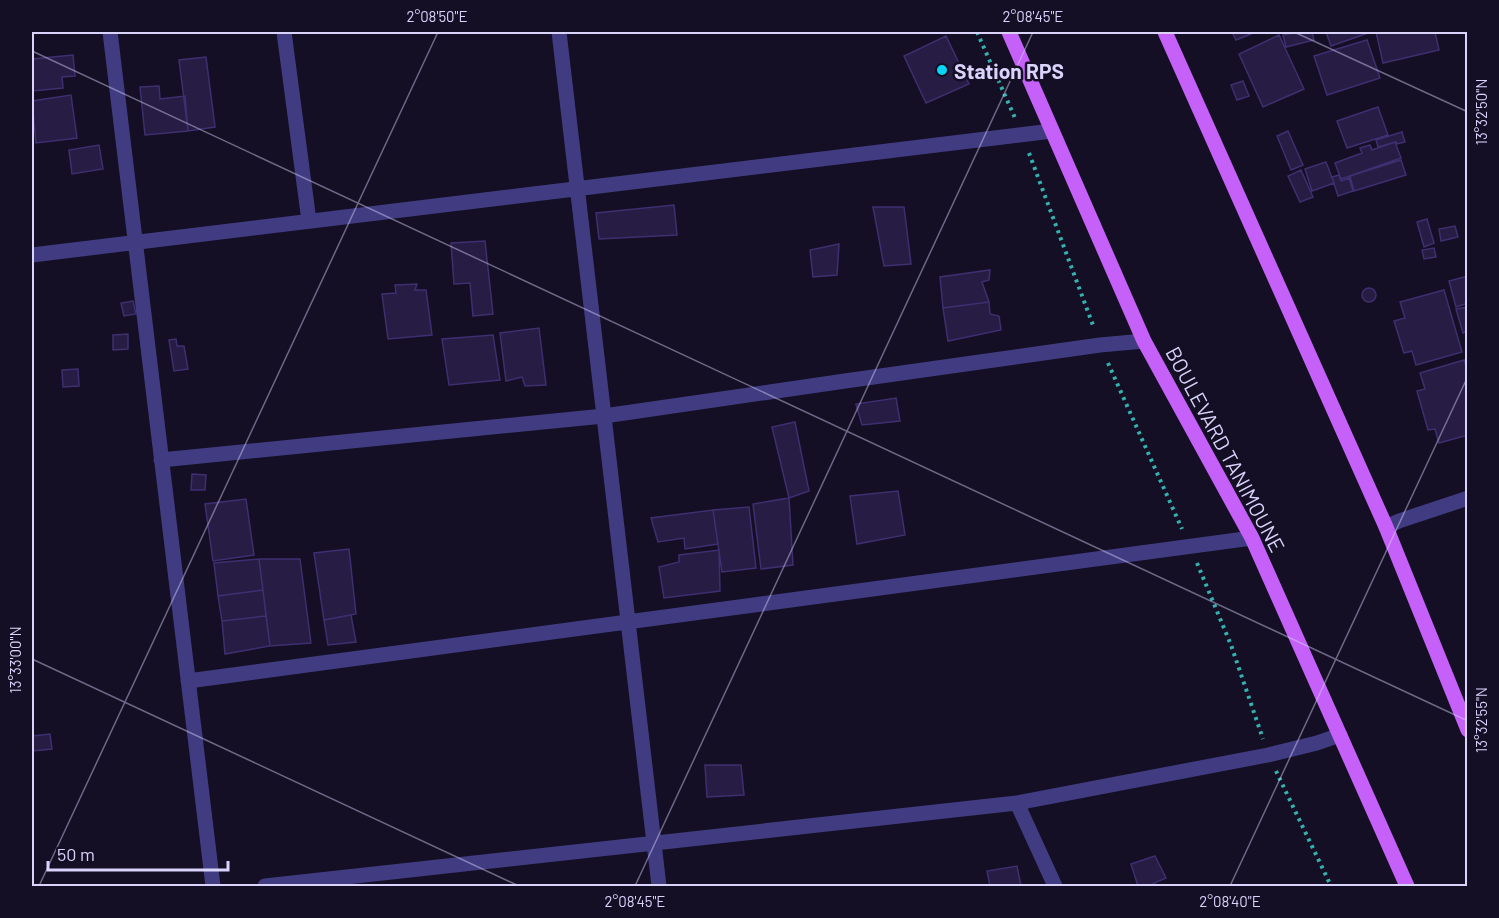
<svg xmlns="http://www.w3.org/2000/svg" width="1499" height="918" viewBox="0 0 1499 918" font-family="Barlow,sans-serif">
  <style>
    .building { fill: #261c44; stroke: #3e2f70; stroke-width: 1.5 }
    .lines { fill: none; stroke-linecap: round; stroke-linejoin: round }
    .path { stroke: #34b2af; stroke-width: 4; stroke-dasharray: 3 4.5; stroke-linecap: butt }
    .street { stroke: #413c81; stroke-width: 15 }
    .primary { stroke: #c560f9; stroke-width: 15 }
    .ticks { fill: none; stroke: #dad4fd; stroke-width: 1.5; stroke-opacity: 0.45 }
    .poi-dot { fill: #09d4f4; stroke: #140f24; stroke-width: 2 }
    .labels { text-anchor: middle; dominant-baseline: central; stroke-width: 5; stroke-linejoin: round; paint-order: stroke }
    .poi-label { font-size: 21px; font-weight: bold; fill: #dad4fd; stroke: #140f24; text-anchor: start }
    .street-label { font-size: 21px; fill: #dad4fd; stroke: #140f24 }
    .neatline { fill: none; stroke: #dad4fd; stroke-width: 2 }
    .ticks-label { font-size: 15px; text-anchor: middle; fill: #dad4fd }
  </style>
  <rect width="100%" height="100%" fill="#140f24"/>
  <path class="building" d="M1232,32H1250L1251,34L1236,40Z
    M1299,32H1312L1314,40L1286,47L1283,35Z
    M1326,32H1371L1331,46Z
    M1376,32H1435L1439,50L1383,63Z
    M1279,35L1304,89L1263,107L1239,54Z
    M946,36L969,84L926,103L904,56Z
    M1367,40L1380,78L1327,95L1314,56Z
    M73,55L75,76L62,77L63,88L32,91V59Z
    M206,57L215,127L188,131L179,60Z
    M1243,81L1249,96L1237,100L1231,85Z
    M159,86L160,99L185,96L188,131L145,135L140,87Z
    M71,95L77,138L36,143L32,101Z
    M1378,107L1388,135L1347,148L1337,121Z
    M1288,131L1303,165L1291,170L1277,136Z
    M1402,132L1405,142L1397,144L1396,142L1378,147L1376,140Z
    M1395,142L1401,158L1341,179L1335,163L1362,153L1360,148L1370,145L1372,150Z
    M99,145L103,169L72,174L69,150Z
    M1401,160L1406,175L1354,191L1350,176Z
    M1326,162L1334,183L1312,191L1305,169Z
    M1301,170L1313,197L1300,202L1288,176Z
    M1339,175L1341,181L1349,178L1353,191L1338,196L1332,177Z
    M674,205L677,235L599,239L596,213Z
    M873,207H904L911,264L884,266Z
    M1427,219L1434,243L1424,247L1417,222Z
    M1455,226L1458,237L1441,241L1439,229Z
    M485,241L493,314L473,316L470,283L454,284L451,243Z
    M839,244L837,275L813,277L810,250Z
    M1434,248L1436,257L1424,259L1422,250Z
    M990,270L989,280L982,282L989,302L943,308L940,277Z
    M1468,276V303L1456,307L1449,281Z
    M417,284L415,290H426L432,335L388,339L382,294L396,293L395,285Z
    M1362 295a7 7 0 1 1 14 0a7 7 0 1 1-14 0Z
    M1444,290L1462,352L1416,365L1412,351L1404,353L1394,321L1405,318L1400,302Z
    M133,301L136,314L124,316L121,303Z
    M989,302L990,314L999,316L1001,330L948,341L943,308Z
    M1468,307V331L1463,333L1456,309Z
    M539,328L546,385L525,386L522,377L506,381L500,333Z
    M128,334V349L113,350V335Z
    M493,335L500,380L449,385L442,339Z
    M176,339L177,346H184L188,369L174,371L169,340Z
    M1464,360L1468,373V435L1439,443L1435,429L1428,430L1417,391L1425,389L1420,373Z
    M78,369L79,386L63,387L62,370Z
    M896,398L900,421L862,425L856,404Z
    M795,422L809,491L789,498L772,427Z
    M192,474L206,475L205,490H191Z
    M898,491L905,535L857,544L850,496Z
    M789,498L793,565L761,569L753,504Z
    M246,499L254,555L213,561L205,504Z
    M749,507L756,568L722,572L713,510Z
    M713,510L718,544L685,549L684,538L658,542L651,518Z
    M349,549L356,614L324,620L314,553Z
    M719,550L720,591L664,598L659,567L679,562V555Z
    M259,559H300L311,643L270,646Z
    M259,559L263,590L218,596L214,563Z
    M263,590L266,616L222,621L218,596Z
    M351,615L356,642L328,645L324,620Z
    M266,616L270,646L225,654L222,621Z
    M50,734L52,749L32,751V736Z
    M705,765H741L744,795L707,797Z
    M1155,856L1166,878L1148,886H1138L1131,864Z
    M1017,866L1021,886H990L987,871Z"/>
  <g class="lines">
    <path class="path" d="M977,32L1015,118
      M1029,153L1094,328
      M1108,363L1182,529
      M1197,563L1231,645L1263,739
      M1276,771L1331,886"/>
    <path class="street" d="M110,32L213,886
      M284,32L309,221
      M559,32L659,886
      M32,255L1052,131
      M161,460L604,416L845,381L1100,345L1144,341
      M1386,527L1399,521L1468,498
      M188,681L1252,538
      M1017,803L1055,886
      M265,886L1017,803L1268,755L1317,743L1340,735"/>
    <path class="primary" d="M1009,32L1144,341L1252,538L1407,886
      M1165,32L1386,527L1468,730"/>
  </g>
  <path class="ticks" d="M1294,32L1468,112M32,51L1468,721M32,659L519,886M39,886L438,32M635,886L1033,32M1230,886L1468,376"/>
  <circle class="poi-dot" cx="942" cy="70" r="6"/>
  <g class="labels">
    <g class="poi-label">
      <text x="954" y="70">Station RPS</text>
    </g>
    <g class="street-label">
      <text transform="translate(1226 449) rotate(62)">BOULEVARD TANIMOUNE</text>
    </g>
  </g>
  <rect width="1499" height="918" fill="none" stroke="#140f24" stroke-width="66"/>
  <path d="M48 861v9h180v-9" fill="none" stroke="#dad4fd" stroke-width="3"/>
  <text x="57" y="861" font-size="18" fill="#dad4fd" stroke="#140f24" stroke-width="4.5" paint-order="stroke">50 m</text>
  <rect x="33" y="33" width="1433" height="852" class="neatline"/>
  <g class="ticks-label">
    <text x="437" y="22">2°08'50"E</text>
    <text x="1033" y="22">2°08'45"E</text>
    <text transform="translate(1482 112) rotate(-90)" y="5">13°32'50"N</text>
    <text transform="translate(16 660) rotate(-90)" y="5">13°33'00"N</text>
    <text transform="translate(1482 720) rotate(-90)" y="5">13°32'55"N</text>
    <text x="635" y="907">2°08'45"E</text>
    <text x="1230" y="907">2°08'40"E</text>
  </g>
</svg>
